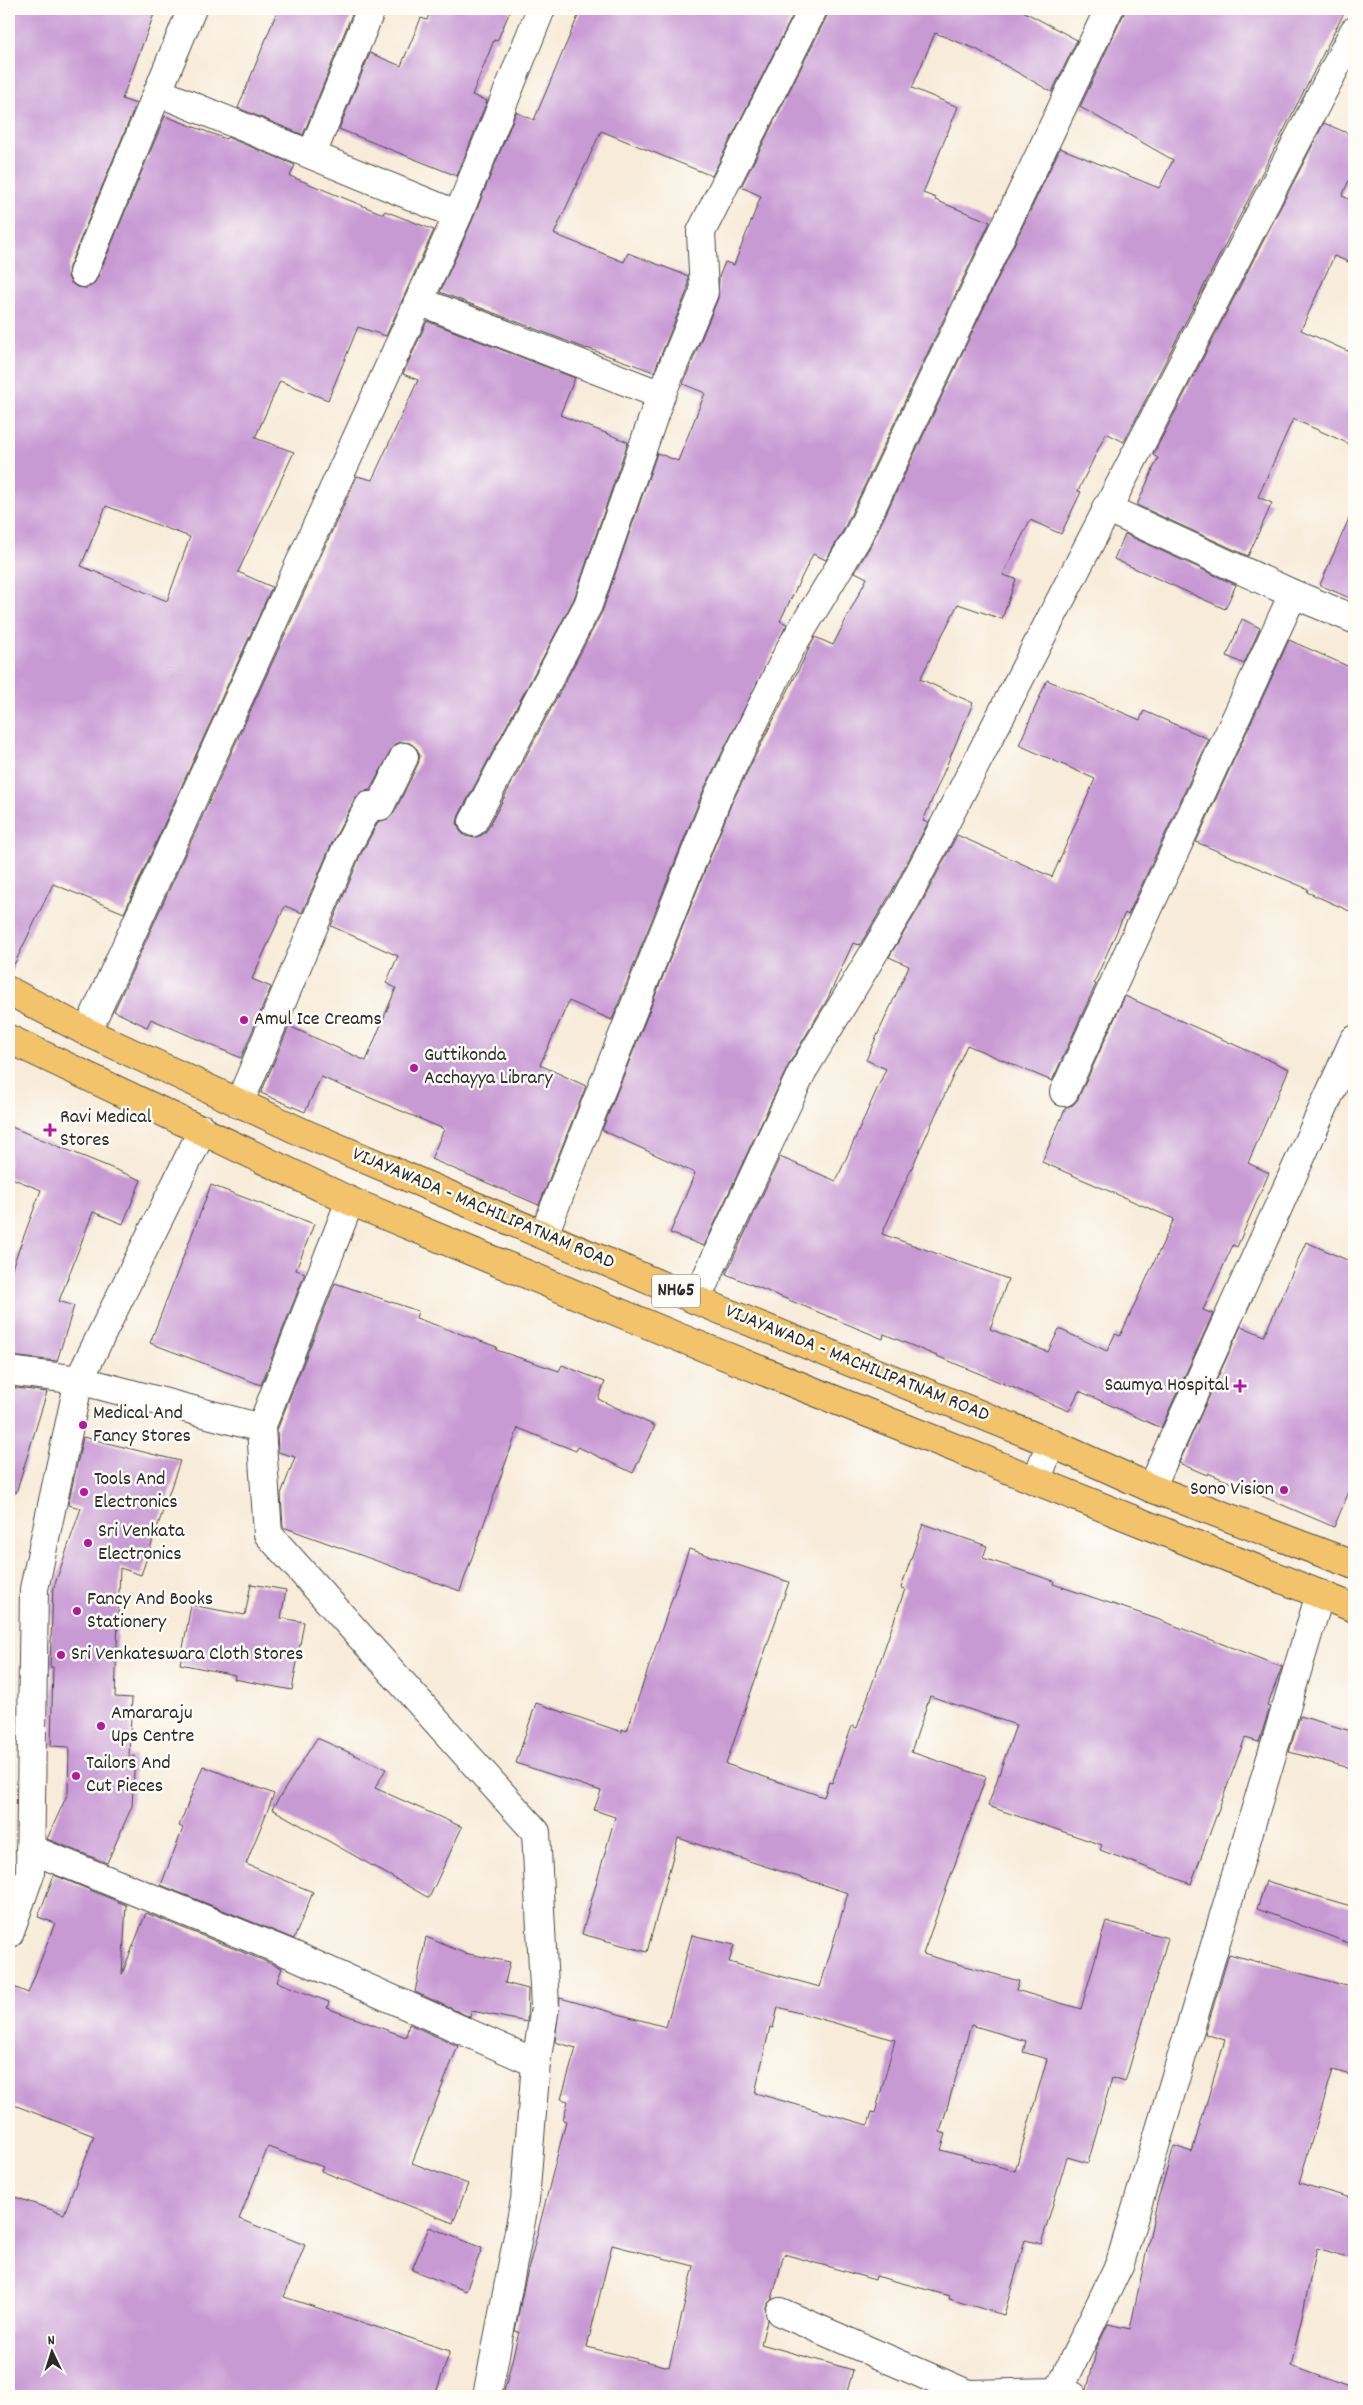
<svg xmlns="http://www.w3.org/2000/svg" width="1363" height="2405" viewBox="0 0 1363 2405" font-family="Dekko,sans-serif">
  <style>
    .building { fill: #c89ad4; fill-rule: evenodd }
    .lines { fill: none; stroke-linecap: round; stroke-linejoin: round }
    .minor-casing { stroke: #4a4845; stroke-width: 30 }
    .tertiary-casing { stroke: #4a4845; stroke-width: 30 }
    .trunk-casing { stroke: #4a4845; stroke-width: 30 }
    .minor { stroke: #fff; stroke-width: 28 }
    .tertiary { stroke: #fff; stroke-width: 28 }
    .trunk { stroke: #f2c36a; stroke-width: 28 }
    .poi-dot { fill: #b5179e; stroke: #fdfcf7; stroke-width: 2 }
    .labels { text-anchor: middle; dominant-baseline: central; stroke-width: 5; stroke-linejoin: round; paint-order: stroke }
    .shield { fill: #fdfcf7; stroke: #6a6a68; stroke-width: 1 }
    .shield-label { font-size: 19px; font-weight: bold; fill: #2b2b2b }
    .poi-label { font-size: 20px; fill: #2b2b2b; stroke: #fdfcf7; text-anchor: start }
    .street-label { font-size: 20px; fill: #2b2b2b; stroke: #fdfcf7 }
  </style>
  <rect width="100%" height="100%" fill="#fdfcf7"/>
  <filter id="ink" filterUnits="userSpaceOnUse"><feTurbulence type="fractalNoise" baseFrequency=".02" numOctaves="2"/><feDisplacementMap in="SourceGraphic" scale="10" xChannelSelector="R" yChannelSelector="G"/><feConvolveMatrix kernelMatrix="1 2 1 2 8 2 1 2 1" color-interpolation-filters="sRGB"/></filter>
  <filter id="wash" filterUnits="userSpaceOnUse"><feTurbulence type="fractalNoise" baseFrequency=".0096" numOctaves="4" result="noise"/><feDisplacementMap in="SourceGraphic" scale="20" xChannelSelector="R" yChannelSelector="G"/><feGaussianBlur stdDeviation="1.12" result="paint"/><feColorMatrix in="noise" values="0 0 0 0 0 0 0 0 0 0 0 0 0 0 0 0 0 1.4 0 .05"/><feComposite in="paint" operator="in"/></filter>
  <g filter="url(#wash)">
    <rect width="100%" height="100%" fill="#f8ebd9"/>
    <g id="blocks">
      <path class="building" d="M9,9H156L122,99L136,104L69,267L68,276L71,283L77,287L86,288L93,285L97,279L165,116L226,139L227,137L295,165L290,176L383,214L385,211L434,230L386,336L358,327L328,400L280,381L255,438L294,452L238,572L272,587L124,913L53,884L9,975ZM106,506L190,537L167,601L81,566Z
        M278,9H354L303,135L238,108Z
        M420,9H511L497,41L494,40L472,95L487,101L457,176L339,129L370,53L401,66L421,18L427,20L429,14Z
        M581,9H796L712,176L601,131L554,234L624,262L628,253L688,276V289L654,372L587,348V349L440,292L472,221L516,112L534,120Z
        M829,9H1019L1077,40L1052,92L976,49L935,33L912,88L958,107L923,193L936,198L935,200L990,222L843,531L826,560L813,554L780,621L787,624L704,789L612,1020L569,1001L540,1065L586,1086L539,1205L431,1159L444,1129L321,1077L305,1112L261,1093L289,1026L366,1061L396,988L386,983L398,956L331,926L360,856L378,822L388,819L394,813L418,764L420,756L417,749L410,743L402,742L395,744L370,790L361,792L355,799L332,843L302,913L285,906L252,979L271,987L241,1058L151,1019L147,1027L114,1011L357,476L372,480L418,380L403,374L427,321L575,378L560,415L628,442L574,599L459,815L457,823L460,831L465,836L474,838L482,835L487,830L602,612L657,453L678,461L705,393L683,384L718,298L719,277L725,262L734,265L761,196L741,187L827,16Z
        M1126,9H1346L1124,442L1106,433L1078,491L1081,492L1061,534L1030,520L1003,575L1016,579L1002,619L958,604L920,679L973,703L923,821L928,823L891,893L860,945L853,943L828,998L789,1064L704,1246L670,1233L695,1173L602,1130L732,802L815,637L833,645L867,578L855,572L871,545L1060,148L1159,188L1173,160L1080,107Z
        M1324,123L1354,136V169L1342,196L1354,201V264L1334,256L1301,330L1354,354V446L1293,419L1258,497L1272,503L1248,556L1137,505L1158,458L1153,455Z
        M1354,507V600L1320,585Z
        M1125,534L1236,585L1225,609L1114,559Z
        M1242,619L1260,628L1244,664L1227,656Z
        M1289,640L1354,669V913L1307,892L1308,889L1196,842Z
        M1047,680L1140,720L1144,711L1209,739L1128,915L1125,913L1097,976L1094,983L1096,984L1052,1081L967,1045L882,1234L1008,1279L990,1329L1048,1352L1059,1329L1107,1351L1115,1334L1120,1336L1174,1219L1042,1162L1066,1107L1073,1105L1078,1099L1125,996L1289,1069L1248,1163L1269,1173L1237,1247L1233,1245L1203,1310L1213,1314L1161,1428L1079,1391L1069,1411L884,1334L883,1339L726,1274L780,1157L836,1181L886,1069L866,1060L909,966L889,957L919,908L957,835L1052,877L1095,779L1019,745Z
        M9,1126L141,1180L123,1224L93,1212L59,1301L74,1306L57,1361L9,1356V1276L41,1190L9,1177Z
        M211,1185L314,1224L296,1270L305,1273L261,1385L150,1343Z
        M1306,1242L1354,1263V1480L1334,1527L1208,1473L1207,1475L1179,1463L1241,1326L1264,1336Z
        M335,1283L418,1311L416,1318L497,1347L496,1350L559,1371L562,1365L605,1382L598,1399L655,1426L633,1473L578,1447L576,1451L518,1428L460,1591L283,1527L281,1494L295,1457L278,1452L277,1430Z
        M9,1387L47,1392L16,1493L9,1492Z
        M83,1437L180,1461L141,1575L120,1568L115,1697L132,1698L129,1756H135L132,1806L107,1863L47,1839L68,1793L69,1747L51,1746L53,1667H50L53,1590L81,1508L68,1505Z
        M923,1524L987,1546L983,1558L1054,1581L1053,1584L1160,1620L1282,1667L1267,1706L1270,1707L1259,1742L1245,1738L1191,1884L1100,1850L1102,1845L988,1806L1016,1725L930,1696L911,1752L986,1777L923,1954L1019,1981L1016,1990L1081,2009L1106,1921L1168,1938L1125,2082L1112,2078L1088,2163L1067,2157L1041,2244L1025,2240L1004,2315L949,2299L950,2296L876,2276L875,2280L784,2254L772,2299L766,2306L767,2320L761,2344L853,2370L846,2396H503L519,2332L515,2331L524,2286L566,2121L563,2120L568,2101L561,2099L576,2048L555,2042L560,1998L666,2027L692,1935L734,1945L729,1962L820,1987L848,1893L678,1838L647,1952L582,1934L615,1817L594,1810L601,1791L516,1763L536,1703L622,1732V1729L627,1731L689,1549L789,1582L726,1764L824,1797L829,1782L832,1783L852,1726L857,1728L905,1589L901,1588ZM778,2007L895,2040L875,2113L872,2112L868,2125L755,2093L770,2027L773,2028ZM971,2025L1026,2041L1023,2052L1047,2059L1015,2171L941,2150L946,2134L940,2132ZM612,2245L694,2266L669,2367L587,2347Z
        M251,1584L286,1590L281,1618L304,1622L292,1690L234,1679L235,1675L180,1664L191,1605L245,1615Z
        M1300,1716L1354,1732V1769L1289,1752Z
        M317,1738L386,1769L375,1788L462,1827L429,1898L272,1809Z
        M203,1766L274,1794L246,1864L313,1892L294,1939L161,1885L183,1828L179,1826Z
        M54,1875L126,1905L122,1974L146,1913L282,1968L277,1982L329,2002L327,2008L406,2037L409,2024L458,2046L412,2163L468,2184L453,2223L321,2171L323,2167L268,2147L239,2219L305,2245L284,2297L450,2351L435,2396H9V2195L64,2214L94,2136L9,2103V1985L28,1993L55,1923L38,1917Z
        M1266,1881L1354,1907V1945L1257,1909Z
        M426,1937L464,1953L510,1962L505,1983L528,1989L527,2022L472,2011L470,2017L415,1992Z
        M1229,1954L1354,1988V2076L1333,2070L1299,2183L1354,2199V2259L1317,2248L1291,2366L1354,2389V2396H1088L1087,2390L1097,2347L1108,2324L1130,2329L1157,2202L1174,2146L1192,2152L1225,2040L1205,2034Z
        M429,2227L482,2248L466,2291L412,2270Z"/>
    </g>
  </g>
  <g filter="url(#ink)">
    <use href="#blocks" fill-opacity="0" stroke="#4a4845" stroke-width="1"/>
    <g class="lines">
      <defs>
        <path id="minor" d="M158,92L458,215
          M312,154L371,9
          M83,273L192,9
          M419,301L661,395
          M1106,508L1293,594L1354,619
          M473,822L588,605L661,395L704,292L701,232L813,9
          M87,1032L458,215L541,9
          M1064,1092L1293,594
          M239,1104L346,849L369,806H380L404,757
          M350,1201L261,1428L268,1534L536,1832L545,2007L536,2063L525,2200L487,2396
          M544,1234L718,796L790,649L857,538L1109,9
          M696,1300L802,1072L905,901L1354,31
          M9,1371L79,1380L261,1428
          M1036,1481L1051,1443
          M1151,1488L1354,1040
          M30,1849L293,1955L536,2063
          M780,2312L968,2394
          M1058,2392L1120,2263L1320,1594
          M968,2396V2394L1058,2392L1073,2396"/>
        <path id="tertiary" d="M9,1934L30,1874L34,1589L79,1380L203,1129"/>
        <path id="trunk" d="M9,991L87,1032L306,1134L696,1300L1051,1443L1151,1488L1354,1565
          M9,1039L350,1201L683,1339L1354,1608"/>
      </defs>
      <use href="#minor" class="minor-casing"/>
      <use href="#tertiary" class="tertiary-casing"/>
      <use href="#trunk" class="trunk-casing"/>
      <use href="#minor" class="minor"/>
      <use href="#tertiary" class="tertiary"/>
      <use href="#trunk" class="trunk"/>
    </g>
  </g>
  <g class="poi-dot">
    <circle cx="244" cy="1020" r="5"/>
    <circle cx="414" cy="1068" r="5"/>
    <path d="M47.5 1122.5h5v5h5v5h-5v5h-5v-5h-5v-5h5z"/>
    <path d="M1237.5 1378.5h5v5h5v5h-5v5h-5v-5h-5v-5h5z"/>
    <circle cx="83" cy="1425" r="5"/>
    <circle cx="1284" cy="1490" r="5"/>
    <circle cx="84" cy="1492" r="5"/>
    <circle cx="88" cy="1543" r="5"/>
    <circle cx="77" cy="1611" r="5"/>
    <circle cx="61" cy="1655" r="5"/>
    <circle cx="101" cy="1726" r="5"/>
    <circle cx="76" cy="1776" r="5"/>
  </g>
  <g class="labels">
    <rect class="shield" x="652" y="1274.5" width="48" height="33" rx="4"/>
    <g class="shield-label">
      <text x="676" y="1291">NH65</text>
    </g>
    <g class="poi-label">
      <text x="254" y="1020">Amul Ice Creams</text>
      <text x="424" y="1056">Guttikonda<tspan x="424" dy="23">Acchayya Library</tspan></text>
      <text x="60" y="1118">Ravi Medical<tspan x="60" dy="23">Stores</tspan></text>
      <text x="1229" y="1386" text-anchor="end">Saumya Hospital</text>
      <text x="93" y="1414">Medical And<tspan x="93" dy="23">Fancy Stores</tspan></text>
      <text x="94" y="1480">Tools And<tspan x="94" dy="23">Electronics</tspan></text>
      <text x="1274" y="1490" text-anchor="end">Sono Vision</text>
      <text x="98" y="1532">Sri Venkata<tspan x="98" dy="23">Electronics</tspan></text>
      <text x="87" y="1600">Fancy And Books<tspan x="87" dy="23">Stationery</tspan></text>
      <text x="71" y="1655">Sri Venkateswara Cloth Stores</text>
      <text x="111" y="1714">Amararaju<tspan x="111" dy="23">Ups Centre</tspan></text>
      <text x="86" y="1764">Tailors And<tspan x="86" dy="23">Cut Pieces</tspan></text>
    </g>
    <g class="street-label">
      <text transform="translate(483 1209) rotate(23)">VIJAYAWADA - MACHILIPATNAM ROAD</text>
      <text transform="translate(857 1364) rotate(22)">VIJAYAWADA - MACHILIPATNAM ROAD</text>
    </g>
  </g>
  <rect width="1363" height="2405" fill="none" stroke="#fdfcf7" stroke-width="30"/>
  <g transform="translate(52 2352) rotate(356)" stroke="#fdfcf7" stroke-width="4" paint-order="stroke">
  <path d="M0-4L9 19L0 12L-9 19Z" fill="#2b2b2b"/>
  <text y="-8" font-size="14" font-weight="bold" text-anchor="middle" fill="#2b2b2b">N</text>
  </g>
</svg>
